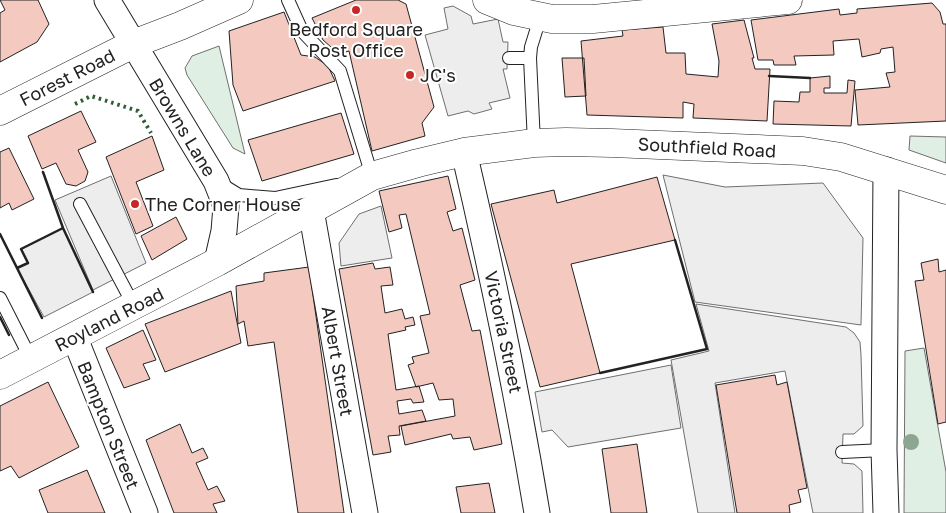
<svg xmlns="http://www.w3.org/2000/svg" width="946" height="513" viewBox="0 0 946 513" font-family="'Golos Text',sans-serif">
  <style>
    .green { fill: #e0efe3; stroke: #6f6f6f }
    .parking { fill: #ededed; stroke: #6f6f6f }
    .building { fill: #f3c9c0; stroke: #222 }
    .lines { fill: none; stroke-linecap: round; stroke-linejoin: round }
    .lane-casing { stroke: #222; stroke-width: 14 }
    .street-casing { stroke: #222; stroke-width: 27 }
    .secondary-casing { stroke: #222; stroke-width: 29 }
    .lane { stroke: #fff; stroke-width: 12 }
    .street { stroke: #fff; stroke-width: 25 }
    .secondary { stroke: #fff; stroke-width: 28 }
    .hedge { stroke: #2f5e38; stroke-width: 4; stroke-dasharray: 2.5 4; stroke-linecap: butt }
    .wall { stroke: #222; stroke-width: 2.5 }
    .tree { fill: #8da692 }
    .poi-dot { fill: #c62828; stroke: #fff; stroke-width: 2 }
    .labels { text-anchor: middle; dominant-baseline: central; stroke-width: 4; stroke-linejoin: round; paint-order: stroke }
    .poi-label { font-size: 18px; fill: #222; stroke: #fff; text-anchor: start }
    .street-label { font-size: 18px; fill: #222; stroke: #fff }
  </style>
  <rect width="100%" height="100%" fill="#fff"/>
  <path class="green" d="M219,46L245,154L233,148L187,75L185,68L192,56Z
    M910,136L946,137V163L909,150Z
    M924,348L946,472V513H904L905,351Z"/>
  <path class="parking" d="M453,6L471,16L473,24L498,19L503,42H508L507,69H503L510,98L489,103L492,109L474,114L468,111L448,116L425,35L448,29L444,8Z
    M663,175L725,187L823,183L863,238L861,325L695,302Z
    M111,176L146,263L93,290L55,200Z
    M381,206L392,258L341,266L339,243L359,214Z
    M63,228L93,292L44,317L17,268L28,263L21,249Z
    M696,304L846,327L854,333L860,342L861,355L863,426L854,434H843L842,463L854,464L862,471L863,513H813L785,371L715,383L735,513H698L671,360L709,351Z
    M671,365L681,428L568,447L552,430L542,432L535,392Z"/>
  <path class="building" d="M0,0H38L49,24L37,42L0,62V13L5,10Z
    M356,0H398L406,4L434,107L422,123L425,136L372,151L349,51L339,54L323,40L312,18Z
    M932,3L940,12L943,24H946V121L858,125L855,90L890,87L886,73L895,72L893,47L881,49L880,53L862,57L859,39L833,41L834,55L794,56L796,65H774L773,60H758L751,20L839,9L840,15L857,13V9Z
    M284,12L301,55L315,57L328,66L335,81L243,111L233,85L229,31Z
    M744,20L754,58H752L755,69H770L767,121L693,118L694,104L683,102V118L587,115L581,41L623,36L622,30L663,27L666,53H685L686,74L718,77L719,61L712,24Z
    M562,58H584L586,96L565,97Z
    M830,76V88H824V93H847L848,80L855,81L851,126L773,124L774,101L799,102L800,92H810V78Z
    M81,111L96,142L78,150L88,172L85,181L76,186L66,184L56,163L42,169L28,136Z
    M341,113L354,154L262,181L248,140Z
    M152,136L164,170L136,182L153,226L136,234L106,157Z
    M9,148L34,199L12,210L9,203L0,208V152Z
    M448,176L456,209L447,212L453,231L462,228L475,280L460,285L472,331L480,330L502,444L474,450L470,437L453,439L451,434L405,445L401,426L455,416L453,399L439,400L433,383L416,387L408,365L414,363L412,357L429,353L420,316L430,314L406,214L399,215L402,228L389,232L379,191Z
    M657,177L675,240L571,264L600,373L540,387L491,204L554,190L557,203Z
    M176,217L187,239L152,260L141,236Z
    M938,259L939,272L946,270V422L938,424L915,281L924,280L921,263Z
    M373,263L375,269L390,267L393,285L381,286L385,313L402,309L405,319L413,317L415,325L405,327L406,330L388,334L396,390L419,386L424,402L413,403L411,399L397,401L399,414L422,410L426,421L399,426L400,435L388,436L391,452L373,455L339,269Z
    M309,267L344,513H298L274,342L248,346L244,321L238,324L236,286L264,281V273Z
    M231,291L241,343L165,372L145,324Z
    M143,330L156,360L143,364L150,379L124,388L106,348Z
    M775,375L777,385L787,382L807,488L798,490L801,502L789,505L790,513H737L716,385Z
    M48,382L79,447L19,478L11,466L0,471V406Z
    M180,424L192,453L203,448L208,458L196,463L208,490L217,486L225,501L213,504L217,513H174L146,440Z
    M637,444L647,513H611L602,449Z
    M87,470L105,513H48L39,490Z
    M489,483L495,513H461L456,487Z"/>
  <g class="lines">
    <defs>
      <path id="lane" d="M288,0L302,31L340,71L372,176L370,177
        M509,58H530
        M534,143L530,58L531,47L540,18
        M221,184L239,195L275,198L336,185
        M80,204L134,306
        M0,298L31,359
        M842,452L884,450"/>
      <path id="street" d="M107,0L216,181L226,206L224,231L217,262
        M464,152C492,272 517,392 537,513
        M311,210L365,513
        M74,336L145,513
        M886,513L884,450L886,170"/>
      <path id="secondary" d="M487,0L514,11L552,19H593L788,0
        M0,111L133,44L180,26L239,0
        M0,375L217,262L372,176L418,163L464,152L534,143L566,142L612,143L803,151L841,157L946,190"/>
    </defs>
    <use href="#lane" class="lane-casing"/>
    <use href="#street" class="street-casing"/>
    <use href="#secondary" class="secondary-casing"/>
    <use href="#lane" class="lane"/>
    <use href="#street" class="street"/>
    <use href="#secondary" class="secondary"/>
    <path class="hedge" d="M75,104L91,96L138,111L151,133"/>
    <path class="wall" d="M769,76L810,78
      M43,172L63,228L93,292
      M0,234L42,318
      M17,268L28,263L21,249L63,228
      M0,317L9,335
      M600,373L707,349L675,240"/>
  </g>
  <circle class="tree" cx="911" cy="442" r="8"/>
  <g class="poi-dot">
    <circle cx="356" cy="10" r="5"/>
    <circle cx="410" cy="75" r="5"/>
    <circle cx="135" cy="204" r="5"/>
  </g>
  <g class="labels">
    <g class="poi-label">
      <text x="356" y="29" text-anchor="middle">Bedford Square<tspan x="356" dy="21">Post Office</tspan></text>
      <text x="420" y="75">JC's</text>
      <text x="145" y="204">The Corner House</text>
    </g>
    <g class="street-label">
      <text transform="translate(67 77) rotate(-27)">Forest Road</text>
      <text transform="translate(183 127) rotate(59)">Browns Lane</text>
      <text transform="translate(707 147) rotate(3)">Southfield Road</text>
      <text transform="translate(109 319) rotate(-27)">Royland Road</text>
      <text transform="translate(504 332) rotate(78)">Victoria Street</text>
      <text transform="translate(338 361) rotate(80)">Albert Street</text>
      <text transform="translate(109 425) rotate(68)">Bampton Street</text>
    </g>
  </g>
</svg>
